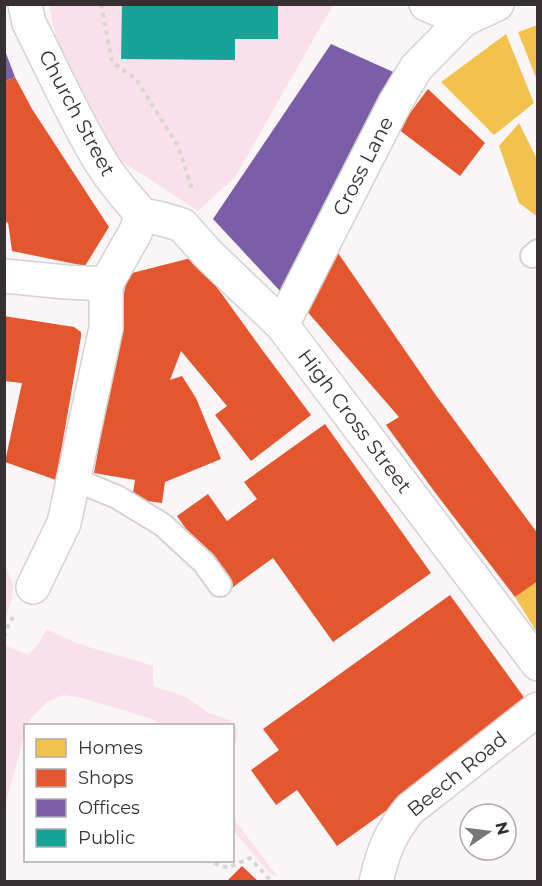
<svg xmlns="http://www.w3.org/2000/svg" width="542" height="886" viewBox="0 0 542 886" font-family="Montserrat,sans-serif">
  <style>
    .green { fill: #fae0ea }
    .homes { fill: #f2c14e }
    .shops { fill: #e4572e }
    .offices { fill: #7b5ea7 }
    .public { fill: #17a398 }
    .lines { fill: none; stroke-linecap: round; stroke-linejoin: round }
    .service-casing { stroke: #d6d1d3; stroke-width: 26 }
    .minor-casing { stroke: #d6d1d3; stroke-width: 36 }
    .path { stroke: #d8d5d7; stroke-width: 4; stroke-dasharray: 4.5 4.5; stroke-linecap: butt }
    .service { stroke: #fefefe; stroke-width: 22 }
    .minor { stroke: #fefefe; stroke-width: 33 }
    .labels { text-anchor: middle; dominant-baseline: central; stroke-width: 6; stroke-linejoin: round; paint-order: stroke }
    .street-label { font-size: 20px; fill: #373033; stroke: #fff }
  </style>
  <rect width="100%" height="100%" fill="#faf5f7"/>
  <path class="green" d="M49,5H333L235,177L198,211L117,158L63,68Z
    M5,566L13,584L12,598L5,620Z
    M47,629C57,634 67,639 77,643C102,652 128,657 153,666V686L186,697L209,713L230,720L238,730L236,743L233,745L232,726L163,725L149,718L82,698L63,695L47,702L30,719L28,725L26,726L25,733L5,806L4,655L7,646L28,655L37,646Z
    M233,818L277,876L270,874L233,830Z"/>
  <path class="homes" d="M538,25V80H537L518,32Z
    M506,34L534,103L494,135L441,82Z
    M519,123L538,161V217L519,203L499,146Z
    M538,581V634L515,597Z"/>
  <path class="shops" d="M15,77L32,109L109,227L85,266L12,251L8,222L4,223V82Z
    M428,89L485,143L460,176L398,129Z
    M336,250L435,394L538,534V581L515,597L434,491L386,425L399,417L305,309Z
    M195,257L263,351L311,415L251,461L215,415L227,406L181,351L170,380L182,376L196,398L221,459L165,482L162,503L132,499L135,480L94,473L105,412L109,364L128,274Z
    M4,316L74,327L81,332V337L56,480L5,462L22,383L4,381Z
    M325,424L431,573L333,642L273,558L229,590L177,516L208,494L227,521L257,499L244,482Z
    M450,595L531,707L337,846L297,790L276,805L251,770L279,750L263,729Z
    M242,866L259,882H226Z"/>
  <path class="offices" d="M331,44L400,75L281,292L213,219Z
    M4,48L15,77L4,82Z"/>
  <path class="public" d="M122,4H278V39H235V60L121,59Z"/>
  <g class="lines">
    <defs>
      <path id="service" d="M532,256L538,251
        M73,479L117,497L163,525L204,563L220,585"/>
      <path id="minor" d="M25,4L29,23C53,70 74,119 102,164C113,182 128,198 142,215
        M426,4L463,20
        M142,215L162,219L182,225L208,254L282,325L538,664
        M4,276L66,282L106,284
        M106,284L135,233L142,215
        M282,325L395,103L416,68L463,20L497,4
        M33,587L64,523L106,328V284
        M376,882C383,851 390,833 410,809L538,709"/>
    </defs>
    <use href="#service" class="service-casing"/>
    <use href="#minor" class="minor-casing"/>
    <path class="path" d="M101,4L112,62L136,79L178,146L192,189
      M4,637L9,623L13,617
      M206,860L228,868L250,858L272,882"/>
    <use href="#service" class="service"/>
    <use href="#minor" class="minor"/>
  </g>
  <g class="labels">
    <g class="street-label">
      <text transform="translate(77 113) rotate(62)">Church Street</text>
      <text transform="translate(363 166) rotate(-63)">Cross Lane</text>
      <text transform="translate(355 421) rotate(53)">High Cross Street</text>
      <text transform="translate(457 774) rotate(-39)">Beech Road</text>
    </g>
  </g>
  <rect width="542" height="886" fill="none" stroke="#373033" stroke-width="12"/>
  <rect x="24" y="724" width="210" height="138" fill="#ffffff" stroke="#afacad" stroke-width="1.5"/>
  <rect x="36" y="739" width="30" height="18" fill="#f2c14e" stroke="#afacad" stroke-width="1.5"/>
  <text x="78" y="754" font-size="18" fill="#373033">Homes</text>
  <rect x="36" y="769" width="30" height="18" fill="#e4572e" stroke="#afacad" stroke-width="1.5"/>
  <text x="78" y="784" font-size="18" fill="#373033">Shops</text>
  <rect x="36" y="799" width="30" height="18" fill="#7b5ea7" stroke="#afacad" stroke-width="1.5"/>
  <text x="78" y="814" font-size="18" fill="#373033">Offices</text>
  <rect x="36" y="829" width="30" height="18" fill="#17a398" stroke="#afacad" stroke-width="1.5"/>
  <text x="78" y="844" font-size="18" fill="#373033">Public</text>
  <g transform="translate(488 832) rotate(76)"><circle r="28" fill="#ffffff" stroke="#afacad" stroke-width="1.5"/>
  <path d="M0-4.5L10 22L0 15L-10 22Z" fill="#7b7578"/>
  <text y="-9" font-size="16" font-weight="bold" text-anchor="middle" fill="#373033">N</text>
  </g>
</svg>
